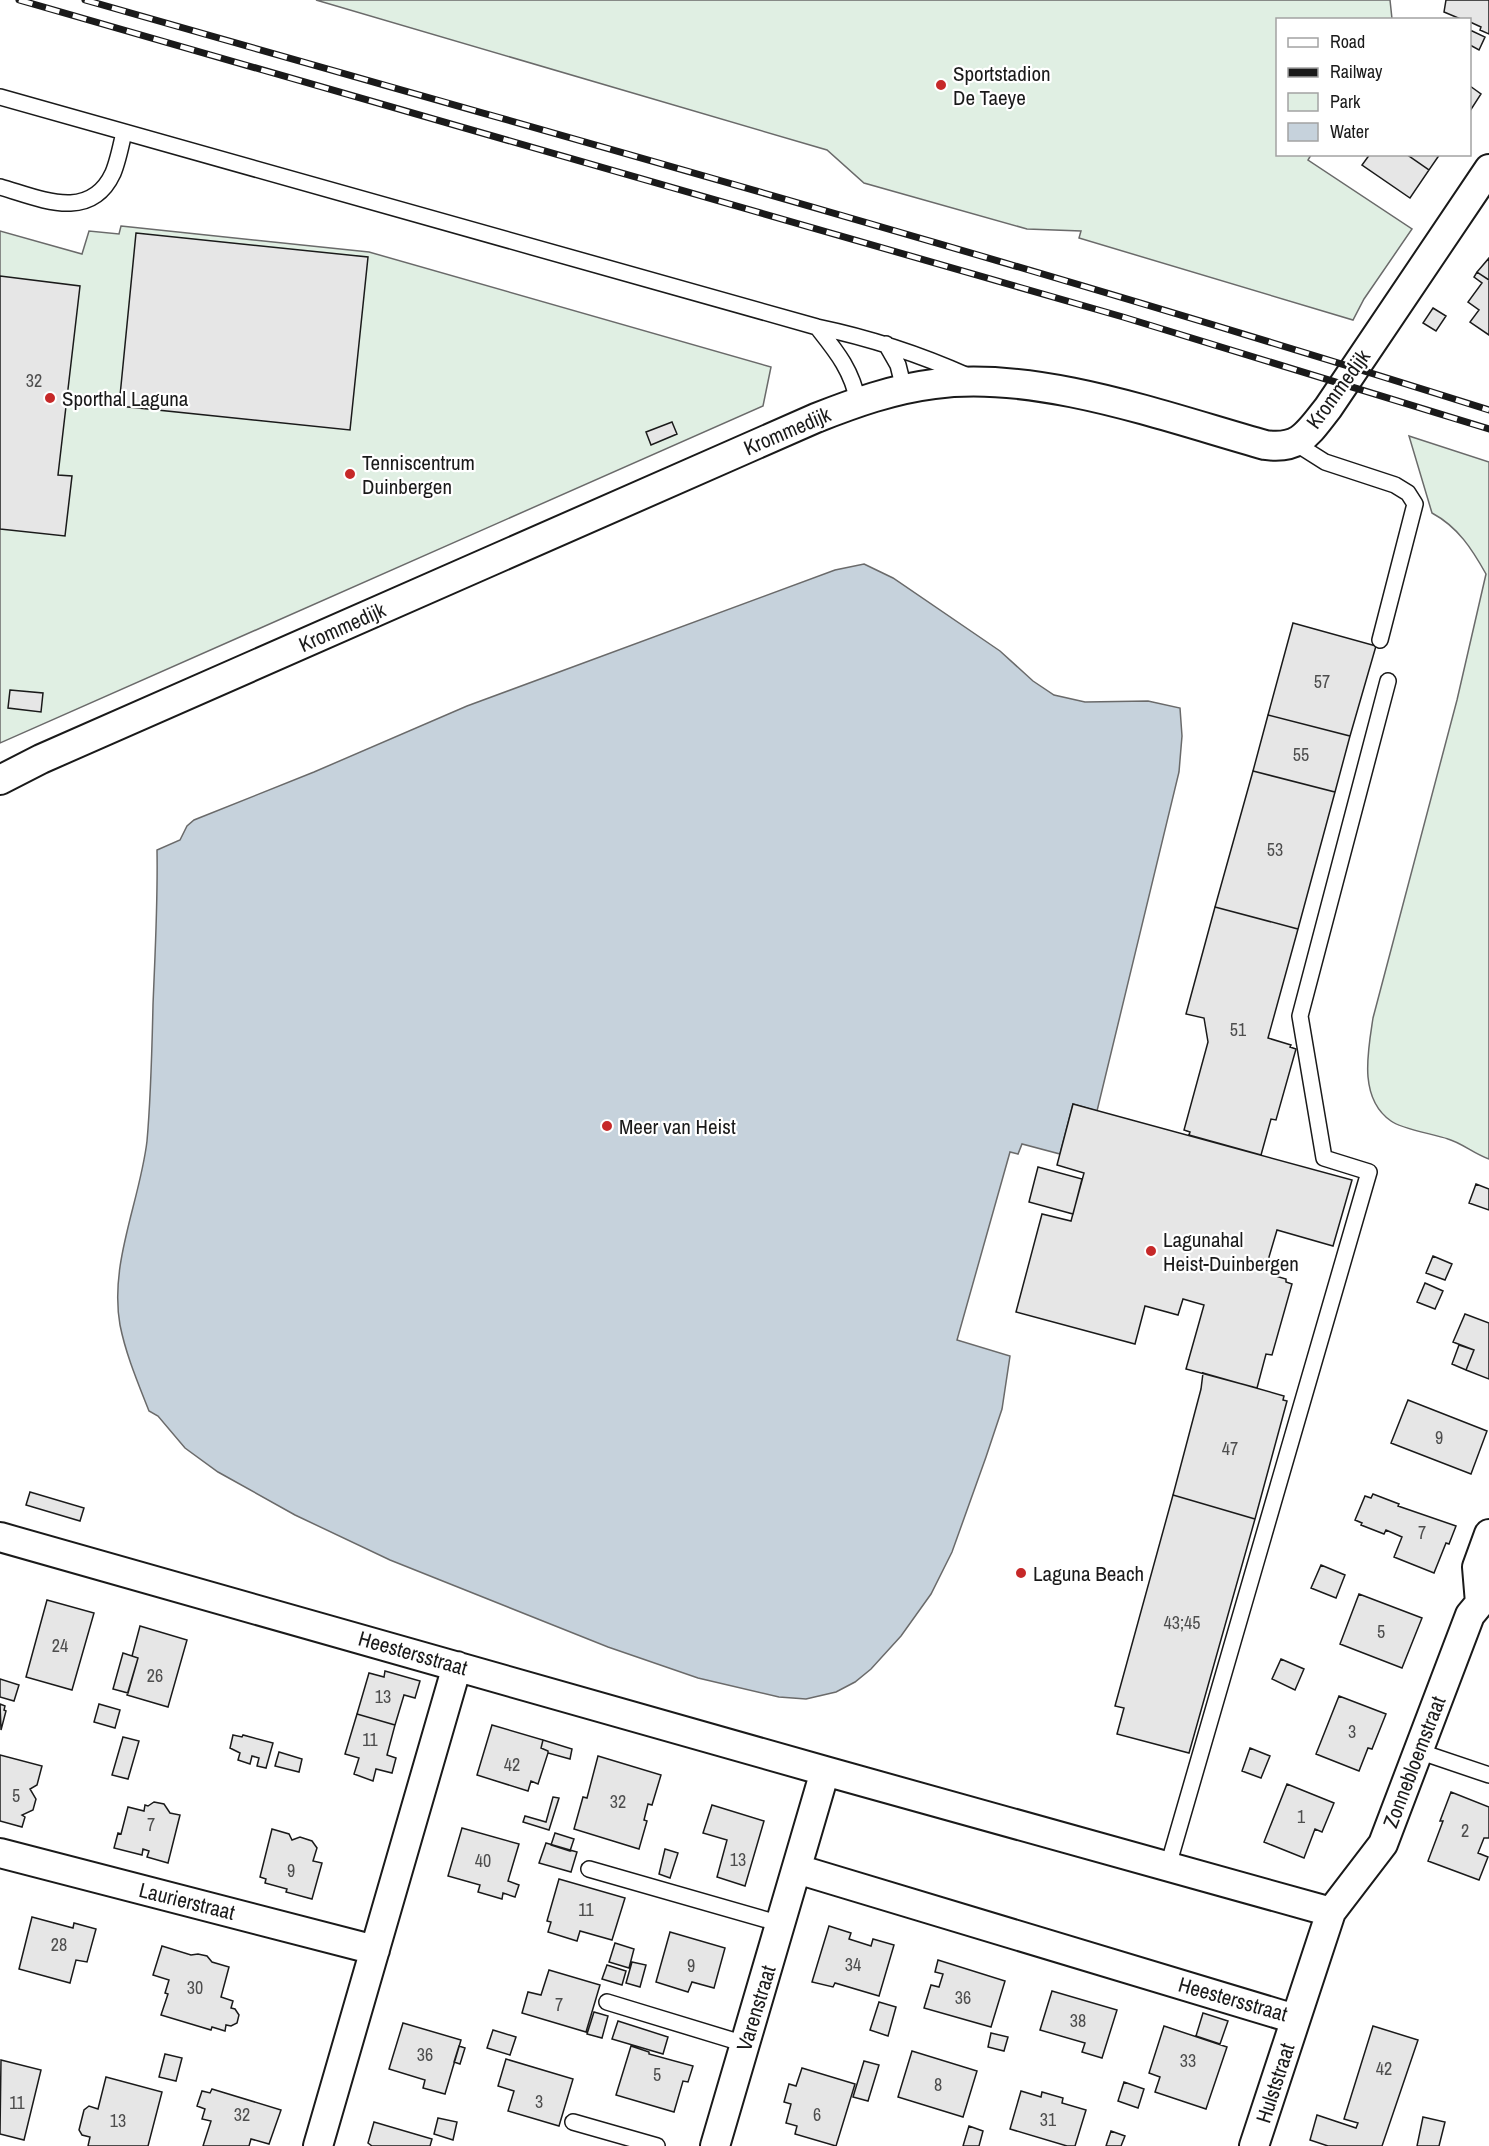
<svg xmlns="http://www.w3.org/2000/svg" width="1489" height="2146" viewBox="0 0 1489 2146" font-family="'Archivo Narrow',sans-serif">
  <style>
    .green { fill: #e0efe3; stroke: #6a6a6a; stroke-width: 1.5 }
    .water { fill: #c6d2dc; stroke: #6a6a6a; stroke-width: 1.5 }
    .building { fill: #e6e6e6; stroke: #1a1a1a; stroke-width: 1.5 }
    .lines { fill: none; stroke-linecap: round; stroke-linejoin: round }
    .lane-casing { stroke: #1a1a1a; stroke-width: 18 }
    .street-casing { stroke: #1a1a1a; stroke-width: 32 }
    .lane { stroke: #fff; stroke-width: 15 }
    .street { stroke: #fff; stroke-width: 28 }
    .rail-casing { stroke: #1a1a1a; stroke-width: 7 }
    .rail { stroke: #fff; stroke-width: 4.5; stroke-dasharray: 14; stroke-linecap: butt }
    .poi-dot { fill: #c62828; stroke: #fff; stroke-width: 2 }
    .labels { text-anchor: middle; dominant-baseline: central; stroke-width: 4.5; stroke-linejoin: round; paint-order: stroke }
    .number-label { font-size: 18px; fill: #4d4d4d }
    .poi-label { font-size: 21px; fill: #1a1a1a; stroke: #fff; text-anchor: start }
    .street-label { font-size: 21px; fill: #1a1a1a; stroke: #fff }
  </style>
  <rect width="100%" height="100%" fill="#fff"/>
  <path class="green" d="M316,0H1390L1392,19L1278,20V154L1311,155L1308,160L1412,229L1364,299L1353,320L1079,238L1081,231L1027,229L864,183L827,150Z
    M121,226L369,252L771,367L763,406L0,743V231L82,254L89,231L119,234Z
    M1409,436L1489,462V1159C1474,1154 1462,1143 1448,1139C1434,1134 1401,1129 1391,1121C1358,1098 1368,1051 1373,1018L1457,700L1486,574C1472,549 1458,527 1432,513Z"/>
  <path class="water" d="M864,564L893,578L1000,651L1033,681L1054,695L1085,702L1148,701L1180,708L1182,736L1179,772L1097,1111L1073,1104L1060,1154L1022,1144L1018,1154L1010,1152L957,1340L1010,1356L1002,1409L986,1457L952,1552L931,1594L901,1636L871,1669L855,1682L836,1692L806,1699L779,1697L698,1678L608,1647L390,1560L295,1515L218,1472L185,1448L158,1416L149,1411C138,1383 126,1355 120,1325C109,1263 140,1201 147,1141C151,1096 152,1050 153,1005C155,953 158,902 157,850L180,840L187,826L194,820L314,772L467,706L835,570Z"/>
  <path class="building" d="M1446,0H1489V34L1480,30L1481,27L1470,22V20H1463L1444,12Z
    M1470,30L1485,37L1479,50L1470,45Z
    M1470,86L1481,94L1470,111Z
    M1370,154H1406L1429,170L1410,198L1362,165Z
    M1406,154H1440L1429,170Z
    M136,233L368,257L350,430L119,406Z
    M1489,258V280L1477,272Z
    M1477,272L1489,280V335L1470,322L1479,310L1468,302L1482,283L1474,277Z
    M0,276L80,286L58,475L72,476L65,536L0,529Z
    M1433,308L1446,316L1436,331L1423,323Z
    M672,422L677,434L651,445L646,432Z
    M1293,623L1376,646L1350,736L1268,715Z
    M10,690L43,693L41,712L8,708Z
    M1268,715L1350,736L1335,792L1253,771Z
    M1253,771L1335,792L1298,929L1215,907Z
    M1215,907L1298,929L1268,1038L1291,1045L1290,1047L1296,1049L1276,1120L1271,1119L1261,1155L1189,1135L1190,1132L1184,1130L1208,1042L1204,1018L1186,1014Z
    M1073,1104L1352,1180L1333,1246L1277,1230L1269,1257L1272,1275L1286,1279V1282L1292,1284L1272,1355L1266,1354L1257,1388L1186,1369L1204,1305L1183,1299L1178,1315L1145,1306L1135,1344L1016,1312L1042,1214L1071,1221L1084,1173L1057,1165Z
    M1038,1167L1082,1179L1073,1214L1029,1202Z
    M1476,1184L1489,1189V1210L1469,1203Z
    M1433,1256L1452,1264L1445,1280L1426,1273Z
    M1425,1283L1443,1291L1435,1309L1417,1302Z
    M1465,1314L1489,1323V1379L1466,1370L1474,1350L1453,1342Z
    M1459,1345L1474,1350L1466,1370L1452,1364Z
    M1203,1373L1284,1396L1283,1400L1287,1401L1255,1519L1173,1495L1201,1389Z
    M1408,1400L1487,1431L1471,1474L1391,1443Z
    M30,1492L84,1508L80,1521L26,1505Z
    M1373,1494L1399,1504L1398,1506L1456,1526L1449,1544L1446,1543L1434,1573L1394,1557L1402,1537L1386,1530L1384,1534L1361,1525L1362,1523L1355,1520L1365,1496L1371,1498Z
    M1173,1495L1255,1519L1189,1753L1117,1734L1124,1708L1115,1706Z
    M1321,1565L1345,1575L1336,1598L1311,1588Z
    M1359,1594L1422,1618L1402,1668L1340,1644Z
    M47,1600L94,1613L72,1690L26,1677Z
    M140,1626L187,1640L168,1707L127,1695L138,1658L132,1656Z
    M123,1653L138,1658L128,1693L113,1689Z
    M1281,1659L1304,1669L1295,1690L1272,1679Z
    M385,1671L420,1681L415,1698L404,1695L395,1725L357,1714L369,1673L384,1677Z
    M0,1679L19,1685L14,1701L0,1697Z
    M1339,1696L1386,1714L1372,1749L1368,1748L1359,1771L1316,1754Z
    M0,1704L5,1706L4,1710L6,1711L1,1730Z
    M99,1704L120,1710L115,1728L94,1722Z
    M357,1714L395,1725L387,1755L396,1758L392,1773L376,1769L373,1781L354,1774L359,1758L345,1754Z
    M492,1725L543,1740L541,1748L548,1751V1753L538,1784L531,1781L528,1791L477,1775Z
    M233,1735L242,1737L243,1735L273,1743L266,1768L257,1766L259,1758L252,1756L250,1764L238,1760L240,1753L230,1748Z
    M123,1737L139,1741L128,1779L112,1775Z
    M543,1740L572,1749L570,1759L548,1753V1751L541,1748Z
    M1250,1748L1270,1756L1261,1778L1242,1771Z
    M279,1752L302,1759L299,1772L275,1766Z
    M0,1755L42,1766L37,1785L30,1789L36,1799L33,1810L22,1815L25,1817L22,1827L0,1821Z
    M598,1756L661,1775L652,1805L648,1804L644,1820L647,1821L639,1849L574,1829L583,1797L587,1798Z
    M1287,1784L1334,1803L1322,1832L1315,1829L1304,1858L1264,1842Z
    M1451,1792L1489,1807V1838H1484L1478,1853L1488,1857L1479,1880L1428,1861L1443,1821H1440Z
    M553,1797L559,1798L549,1830L523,1822L525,1816L546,1822Z
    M154,1802L164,1804L170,1813L180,1815L168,1863L147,1857L149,1851L143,1849L142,1855L114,1848L118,1833L121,1834L128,1807L144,1811L145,1805L148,1806Z
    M712,1805L764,1821L745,1886L717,1877L727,1840L703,1833Z
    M462,1828L519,1844L508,1881L519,1885L515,1897L503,1893L502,1899L478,1892L480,1885L448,1876Z
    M272,1829L289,1834L292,1840L300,1837L312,1841L317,1848L313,1861L322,1863L312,1899L286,1892L287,1889L265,1883L266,1879L260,1877Z
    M555,1833L574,1839L570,1851L551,1845Z
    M546,1843L577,1852L571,1872L539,1863Z
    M665,1849L678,1853L670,1878L659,1874Z
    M559,1879L625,1898L612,1940L580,1931L577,1941L548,1932L551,1922L547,1921Z
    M32,1917L73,1928L74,1923L96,1929L87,1962L76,1960L70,1983L19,1969Z
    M829,1926L851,1933L849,1939L871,1946L873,1939L894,1945L879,1996L835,1983L833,1987L812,1982Z
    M670,1932L725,1948L714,1988L692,1982L688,1992L656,1982Z
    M615,1943L634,1949L629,1968L609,1962Z
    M162,1946L191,1955L198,1954L207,1956L212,1962L229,1967L221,1997L233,2001L231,2008L235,2009L239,2015L237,2023L231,2026L226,2025L225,2031L212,2027L211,2030L161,2015L168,1994L165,1993L169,1980L153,1975Z
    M938,1960L1005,1981L991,2027L924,2008L931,1985L939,1987L943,1974L935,1972Z
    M632,1962L646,1965L640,1987L626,1983Z
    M607,1965L626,1971L622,1985L602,1979Z
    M549,1970L600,1985L586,2032L522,2013L528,1992L541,1995Z
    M1052,1991L1117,2010L1102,2058L1082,2052L1085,2043L1040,2030Z
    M879,2002L896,2007L888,2036L870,2030Z
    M594,2012L608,2016L602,2038L587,2034Z
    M1203,2013L1228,2021L1220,2044L1196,2036Z
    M618,2021L668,2037L663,2054L612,2039Z
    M403,2023L461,2040L445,2094L423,2088L425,2080L389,2069Z
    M1164,2026L1227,2047L1206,2109L1155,2092L1160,2077L1149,2073Z
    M1373,2026L1418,2040L1382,2146H1328L1310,2140L1317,2115L1356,2128L1358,2123L1344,2119Z
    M493,2030L516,2037L510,2055L487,2048Z
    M991,2033L1008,2037L1004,2051L988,2047Z
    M459,2046L465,2048L460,2064L454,2062Z
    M631,2046L649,2052V2054L693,2066L688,2082L683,2081L674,2112L616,2095Z
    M912,2051L977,2071L963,2117L898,2097Z
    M165,2054L182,2058L176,2081L159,2077Z
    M506,2059L573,2079L559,2126L508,2111L514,2091L498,2086Z
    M1,2060L41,2070L24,2140L0,2134Z
    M864,2061L879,2065L868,2101L853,2097Z
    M802,2068L855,2084L836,2146L795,2134L797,2126L786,2123L791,2104L784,2102L789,2084L796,2086Z
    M106,2077L162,2092L148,2146H88L90,2137L82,2135L79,2130L84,2110L89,2106L98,2109Z
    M1124,2082L1144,2089L1138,2108L1118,2101Z
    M212,2089L281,2110L269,2144L251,2139L249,2146H203L211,2121L202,2119L205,2109L197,2106L202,2091L210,2093Z
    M1021,2091L1041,2097L1042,2092L1063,2098L1062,2103L1086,2110L1075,2146H1067L1010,2129Z
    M1423,2117L1445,2122L1439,2146H1417Z
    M438,2118L457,2122L453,2140L434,2134Z
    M374,2122L432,2139L430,2146H372L368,2143Z
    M969,2126L983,2131L979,2146H963Z
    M1111,2131L1125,2136L1121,2146H1106Z"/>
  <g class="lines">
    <defs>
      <path id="lane" d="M0,97L817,327C870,338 919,354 968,376
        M0,187C39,198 90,223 113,173C118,161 121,146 124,132
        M817,327C836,351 852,370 858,402
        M886,344L898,365L904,389
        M1295,443L1325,462L1395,485L1408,493L1415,504L1380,640
        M1418,1751L1489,1775
        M1168,1866L1369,1172L1324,1158L1300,1016L1388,681
        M589,1869L781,1924
        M607,2002L745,2044
        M573,2122L657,2146"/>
      <path id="street" d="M0,780L41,759L816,418C854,403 893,389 934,384C1038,370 1165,417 1265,445C1300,450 1308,433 1328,408L1489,169
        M0,1537L825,1771L1331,1912
        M1480,1603L1477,1567L1489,1534
        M0,1853L375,1950
        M797,1869L1295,2019
        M318,2146L457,1666
        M715,2146L825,1771
        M1254,2146L1331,1912L1383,1844L1470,1615L1480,1603L1489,1598"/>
    </defs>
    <use href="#lane" class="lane-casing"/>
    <use href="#street" class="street-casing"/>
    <use href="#lane" class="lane"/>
    <use href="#street" class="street"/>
    <defs>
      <path id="rail" d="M19,0L1123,317L1489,429
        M85,0C554,134 1024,263 1489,410"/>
    </defs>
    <use href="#rail" class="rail-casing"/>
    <use href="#rail" class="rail"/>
  </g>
  <g class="poi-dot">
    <circle cx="941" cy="85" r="6"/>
    <circle cx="50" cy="398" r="6"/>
    <circle cx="350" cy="474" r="6"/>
    <circle cx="607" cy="1126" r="6"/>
    <circle cx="1151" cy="1251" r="6"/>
    <circle cx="1021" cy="1573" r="6"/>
  </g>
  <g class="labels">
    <g class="number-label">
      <text x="34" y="380">32</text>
      <text x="1322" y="681">57</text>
      <text x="1301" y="754">55</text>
      <text x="1275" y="849">53</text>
      <text x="1238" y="1029">51</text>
      <text x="1439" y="1437">9</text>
      <text x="1230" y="1448">47</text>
      <text x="1422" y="1532">7</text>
      <text x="1182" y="1622">43;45</text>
      <text x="1381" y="1631">5</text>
      <text x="60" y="1645">24</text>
      <text x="155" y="1675">26</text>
      <text x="383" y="1696">13</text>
      <text x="1352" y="1731">3</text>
      <text x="370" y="1739">11</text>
      <text x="512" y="1764">42</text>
      <text x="16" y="1795">5</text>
      <text x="618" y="1801">32</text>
      <text x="1301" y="1816">1</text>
      <text x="151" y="1824">7</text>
      <text x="1465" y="1830">2</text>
      <text x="738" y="1859">13</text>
      <text x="483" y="1860">40</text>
      <text x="291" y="1870">9</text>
      <text x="586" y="1909">11</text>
      <text x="59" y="1944">28</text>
      <text x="853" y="1964">34</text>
      <text x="691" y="1965">9</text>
      <text x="195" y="1987">30</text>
      <text x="963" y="1997">36</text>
      <text x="559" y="2004">7</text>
      <text x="1078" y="2020">38</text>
      <text x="425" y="2054">36</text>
      <text x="1188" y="2060">33</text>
      <text x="1384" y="2068">42</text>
      <text x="657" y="2074">5</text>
      <text x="938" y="2084">8</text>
      <text x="539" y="2101">3</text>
      <text x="17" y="2102">11</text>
      <text x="242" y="2114">32</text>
      <text x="817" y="2114">6</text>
      <text x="1048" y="2119">31</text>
      <text x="118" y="2120">13</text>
    </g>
    <g class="poi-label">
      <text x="953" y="73">Sportstadion<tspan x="953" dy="24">De Taeye</tspan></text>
      <text x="62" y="398">Sporthal Laguna</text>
      <text x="362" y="462">Tenniscentrum<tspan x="362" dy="24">Duinbergen</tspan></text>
      <text x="619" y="1126">Meer van Heist</text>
      <text x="1163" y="1239">Lagunahal<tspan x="1163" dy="24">Heist-Duinbergen</tspan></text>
      <text x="1033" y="1573">Laguna Beach</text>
    </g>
    <g class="street-label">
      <text transform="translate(1338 389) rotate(-54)">Krommedijk</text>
      <text transform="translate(787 431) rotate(-23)">Krommedijk</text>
      <text transform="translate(342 627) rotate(-24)">Krommedijk</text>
      <text transform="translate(413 1653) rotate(16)">Heestersstraat</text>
      <text transform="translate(1414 1762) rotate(-69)">Zonnebloemstraat</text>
      <text transform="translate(187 1901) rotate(14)">Laurierstraat</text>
      <text transform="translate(1233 1999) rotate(16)">Heestersstraat</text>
      <text transform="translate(756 2008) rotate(-73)">Varenstraat</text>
      <text transform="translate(1275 2083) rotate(-72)">Hulststraat</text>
    </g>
  </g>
  <rect x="1276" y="18" width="195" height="138" fill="#ffffff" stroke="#a3a3a3" stroke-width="1.5"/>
  <rect x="1288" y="38" width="30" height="9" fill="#ffffff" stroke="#a3a3a3" stroke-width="1.5"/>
  <text x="1330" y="48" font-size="18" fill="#1a1a1a">Road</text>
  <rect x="1288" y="68" width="30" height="9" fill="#1a1a1a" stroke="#a3a3a3" stroke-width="1.5"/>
  <text x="1330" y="78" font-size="18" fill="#1a1a1a">Railway</text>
  <rect x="1288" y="93" width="30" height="18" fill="#e0efe3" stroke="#a3a3a3" stroke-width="1.5"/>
  <text x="1330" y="108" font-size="18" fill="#1a1a1a">Park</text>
  <rect x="1288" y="123" width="30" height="18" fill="#c6d2dc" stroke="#a3a3a3" stroke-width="1.5"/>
  <text x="1330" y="138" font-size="18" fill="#1a1a1a">Water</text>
</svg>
